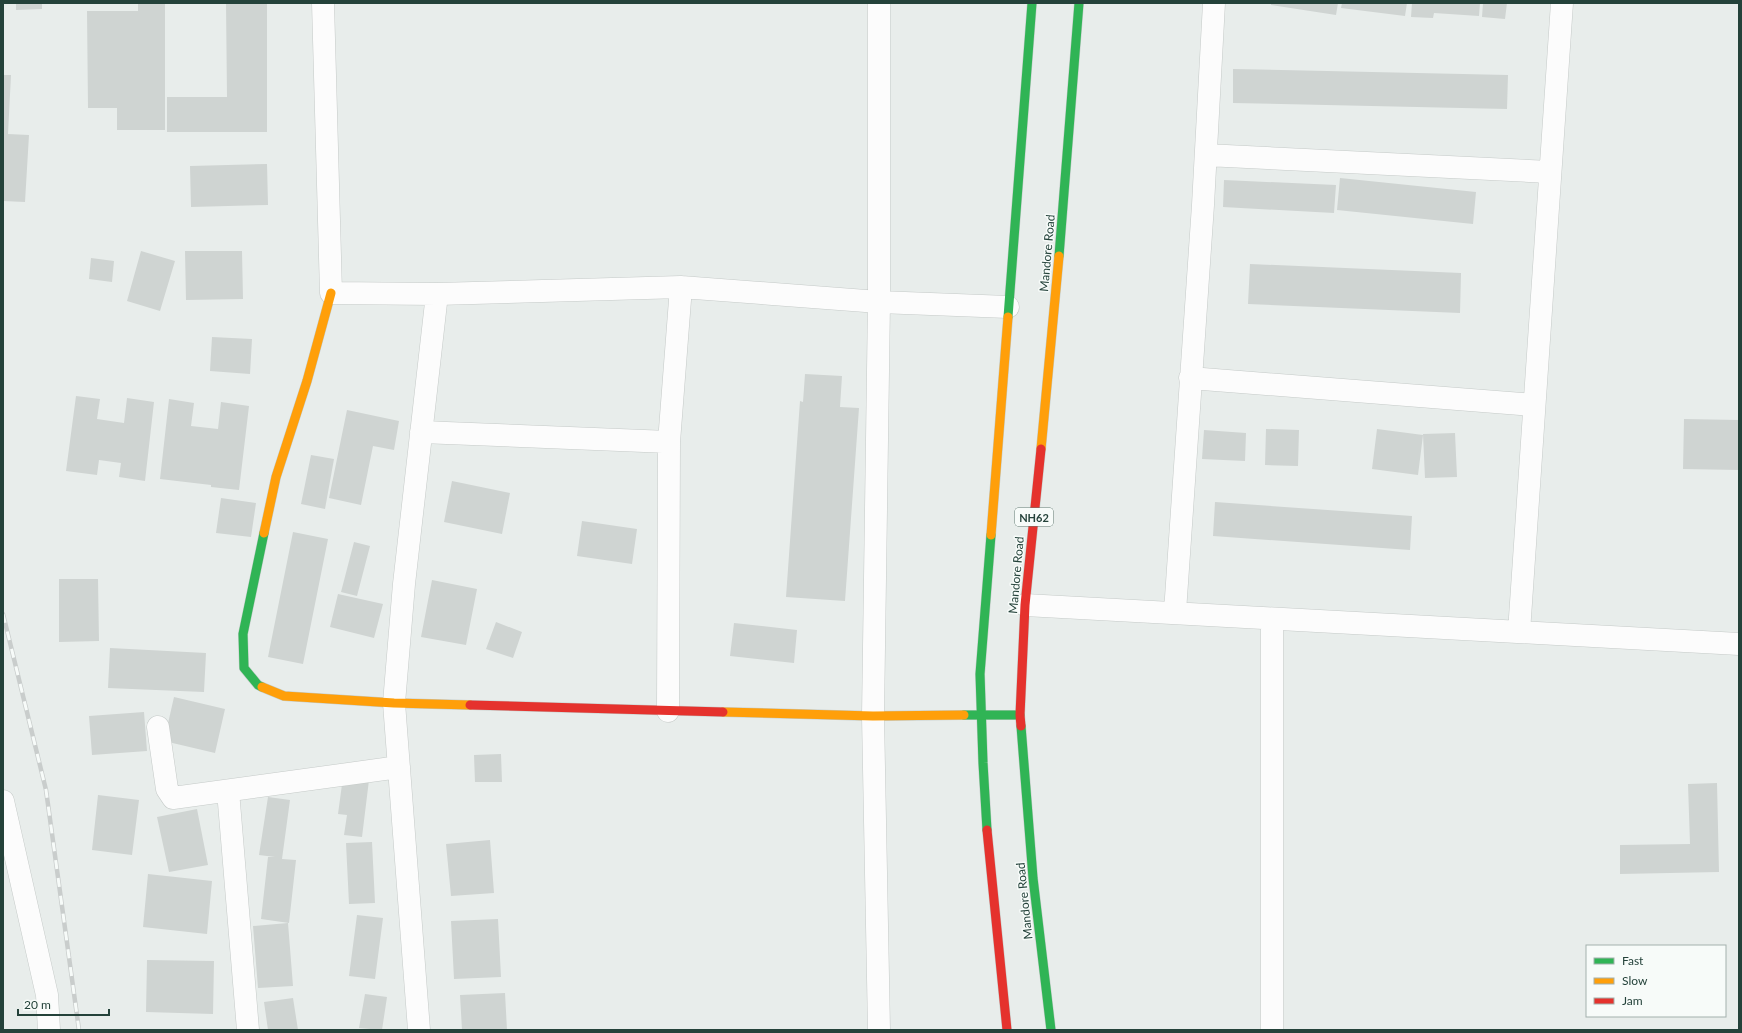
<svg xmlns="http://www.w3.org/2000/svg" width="1742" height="1033" viewBox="0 0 1742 1033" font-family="Lato,sans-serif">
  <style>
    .building { fill: #cfd4d2 }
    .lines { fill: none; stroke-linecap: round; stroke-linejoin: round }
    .street-casing { stroke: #c5cac8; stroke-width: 23 }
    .fast-casing { stroke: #c3cbc8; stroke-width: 10 }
    .slow-casing { stroke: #c3cbc8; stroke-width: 10 }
    .jam-casing { stroke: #c3cbc8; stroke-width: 10 }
    .street { stroke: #fcfcfc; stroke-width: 22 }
    .fast { stroke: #30b455; stroke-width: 9 }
    .slow { stroke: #ff9f0a; stroke-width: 9 }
    .jam { stroke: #e5322d; stroke-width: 9 }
    .rail-casing { stroke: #c9cdcc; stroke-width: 4.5 }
    .rail { stroke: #f7fbf9; stroke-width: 3; stroke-dasharray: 9; stroke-linecap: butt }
    .labels { text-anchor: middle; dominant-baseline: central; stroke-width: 3; stroke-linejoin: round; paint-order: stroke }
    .shield { fill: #f7fbf9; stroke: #637a73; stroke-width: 1 }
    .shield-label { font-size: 11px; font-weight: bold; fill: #24423a }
    .street-label { font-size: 12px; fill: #24423a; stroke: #f7fbf9 }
  </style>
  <rect width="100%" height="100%" fill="#e8edeb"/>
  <path class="building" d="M16,3H42V9L16,10Z
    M138,3H165V130H117V108H88L87,11H138Z
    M226,3H267V132H167V97H227Z
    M1271,3H1338L1336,15L1271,5Z
    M1342,3H1407L1405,16L1341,8Z
    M1412,3H1480L1479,16L1434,13L1433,18L1411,17Z
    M1483,3H1507L1505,19L1482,17Z
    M1233,69L1508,75L1507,109L1233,103Z
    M3,75H11L8,134L29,135L25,202L3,201Z
    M267,164L268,205L191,207L190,166Z
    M1340,178L1476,192L1473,224L1337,210Z
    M1224,180L1336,185L1334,213L1223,207Z
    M141,251L175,261L160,311L127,301Z
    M185,251H242L243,299L186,300Z
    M91,258L114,261L112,282L89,279Z
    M1250,264L1461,273L1460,313L1248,304Z
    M212,337L252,339L250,374L210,371Z
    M805,374L842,376L840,407L859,408L845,601L786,597L800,401L803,402Z
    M76,396L100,399L97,419L124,423L127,398L154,402L145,481L119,477L121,463L99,460L97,475L66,471Z
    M169,399L194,403L191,426L218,429L221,402L249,406L239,490L211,487V485L160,479Z
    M347,410L399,421L394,450L373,446L361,505L329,498Z
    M1684,419L1739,420V470L1683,469Z
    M1266,429L1299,430L1298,466L1265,465Z
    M1377,429L1423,435L1418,475L1372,469Z
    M1204,430L1246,433L1245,461L1202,459Z
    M1455,433L1457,477L1425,478L1423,434Z
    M311,455L334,459L325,509L301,504Z
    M452,481L510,493L502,534L444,522Z
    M221,498L256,503L251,537L216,533Z
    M1215,502L1412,516L1410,550L1213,536Z
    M582,521L637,529L632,564L577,556Z
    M293,532L328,539L303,664L268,657Z
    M354,542L370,546L357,596L341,592Z
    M59,579H98L99,641L59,642Z
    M432,580L477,589L466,645L421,637Z
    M338,594L383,604L374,638L330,627Z
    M496,622L522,632L513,658L486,649Z
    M734,623L797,630L794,663L730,656Z
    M110,648L206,653L204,692L108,688Z
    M174,697L225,709L215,753L164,741Z
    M144,712L147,751L92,755L89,716Z
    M501,754L502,782H475L474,755Z
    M343,777L369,780L362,837L344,835L347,815L338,814Z
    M1717,783L1719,872L1620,874V845L1690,844L1688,784Z
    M98,795L139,800L132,855L92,850Z
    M268,797L290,800L282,859L296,860L289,923L261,919L268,857H275L259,855Z
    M197,809L208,865L169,872L157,817Z
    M490,840L494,893L451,896L446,844Z
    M372,842L375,903L349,904L346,843Z
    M148,874L212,881L207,934L143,927Z
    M357,915L383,918L375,979L349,976Z
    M498,919L501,977L454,979L451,921Z
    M288,923L293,986L258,988L253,926Z
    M147,960L214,961L213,1014L146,1012Z
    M505,993L507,1030H462L460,995Z
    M365,994L387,997L382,1030L359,1028Z
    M293,998L298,1030H268L264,1002Z"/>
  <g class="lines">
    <defs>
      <path id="street" d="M323,3L331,293L437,294L681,287L879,302L1008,307
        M1206,155L1550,172
        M1190,378L1534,405
        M421,432L669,442
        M1025,605L1739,644
        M1175,612L1203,205L1214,3
        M1519,632L1562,3
        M668,711L669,442L681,287
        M158,727L167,789L173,798L399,767
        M228,791L248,1030
        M3,801L47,995L49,1030
        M419,1030L394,703L404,584L437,294
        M879,1030L873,716L879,302V3
        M1272,1030V619"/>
      <path id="fast" d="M1059,256L1079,3
        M1008,317L1032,3
        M262,687L258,685L244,668L243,634L264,533
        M964,715H1020
        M1021,726L1033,878L1051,1030
        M987,830L983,763L980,674L991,535"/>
      <path id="slow" d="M1041,449L1059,256
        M264,533L276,477L307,381L331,293
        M991,535L1008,317
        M262,687L284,696L394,703L470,705
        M723,712L873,716L964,715"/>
      <path id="jam" d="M470,705L723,712
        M1021,726L1020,715L1025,605L1041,449
        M987,830L1007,1030"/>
    </defs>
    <use href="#street" class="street-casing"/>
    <use href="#fast" class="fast-casing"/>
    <use href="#slow" class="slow-casing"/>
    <use href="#jam" class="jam-casing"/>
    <use href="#street" class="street"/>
    <use href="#fast" class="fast"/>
    <use href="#slow" class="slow"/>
    <use href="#jam" class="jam"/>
    <defs>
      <path id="rail" d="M3,614L46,790L79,1030"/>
    </defs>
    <use href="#rail" class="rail-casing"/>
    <use href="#rail" class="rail"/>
  </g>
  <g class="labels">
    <rect class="shield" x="1015" y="508" width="38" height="18" rx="3"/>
    <g class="shield-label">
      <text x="1034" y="517">NH62</text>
    </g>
    <g class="street-label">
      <text transform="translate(1047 253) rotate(-85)">Mandore Road</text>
      <text transform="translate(1016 575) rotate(-85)">Mandore Road</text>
      <text transform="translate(1024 901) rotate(-96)">Mandore Road</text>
    </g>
  </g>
  <rect width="1742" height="1033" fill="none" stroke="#24423a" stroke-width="8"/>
  <rect x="1586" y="945" width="140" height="72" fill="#f7fbf9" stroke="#a3b1ad"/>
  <rect x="1594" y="958" width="20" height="6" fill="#30b455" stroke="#a3b1ad"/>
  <text x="1622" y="965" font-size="12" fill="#24423a">Fast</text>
  <rect x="1594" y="978" width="20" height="6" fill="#ff9f0a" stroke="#a3b1ad"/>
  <text x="1622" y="985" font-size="12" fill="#24423a">Slow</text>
  <rect x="1594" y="998" width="20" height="6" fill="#e5322d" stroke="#a3b1ad"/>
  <text x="1622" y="1005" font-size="12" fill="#24423a">Jam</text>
  <path d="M18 1009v6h91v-6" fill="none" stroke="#24423a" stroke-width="2"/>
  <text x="24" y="1009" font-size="12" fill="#24423a" stroke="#f7fbf9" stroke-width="3" paint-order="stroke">20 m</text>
</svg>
